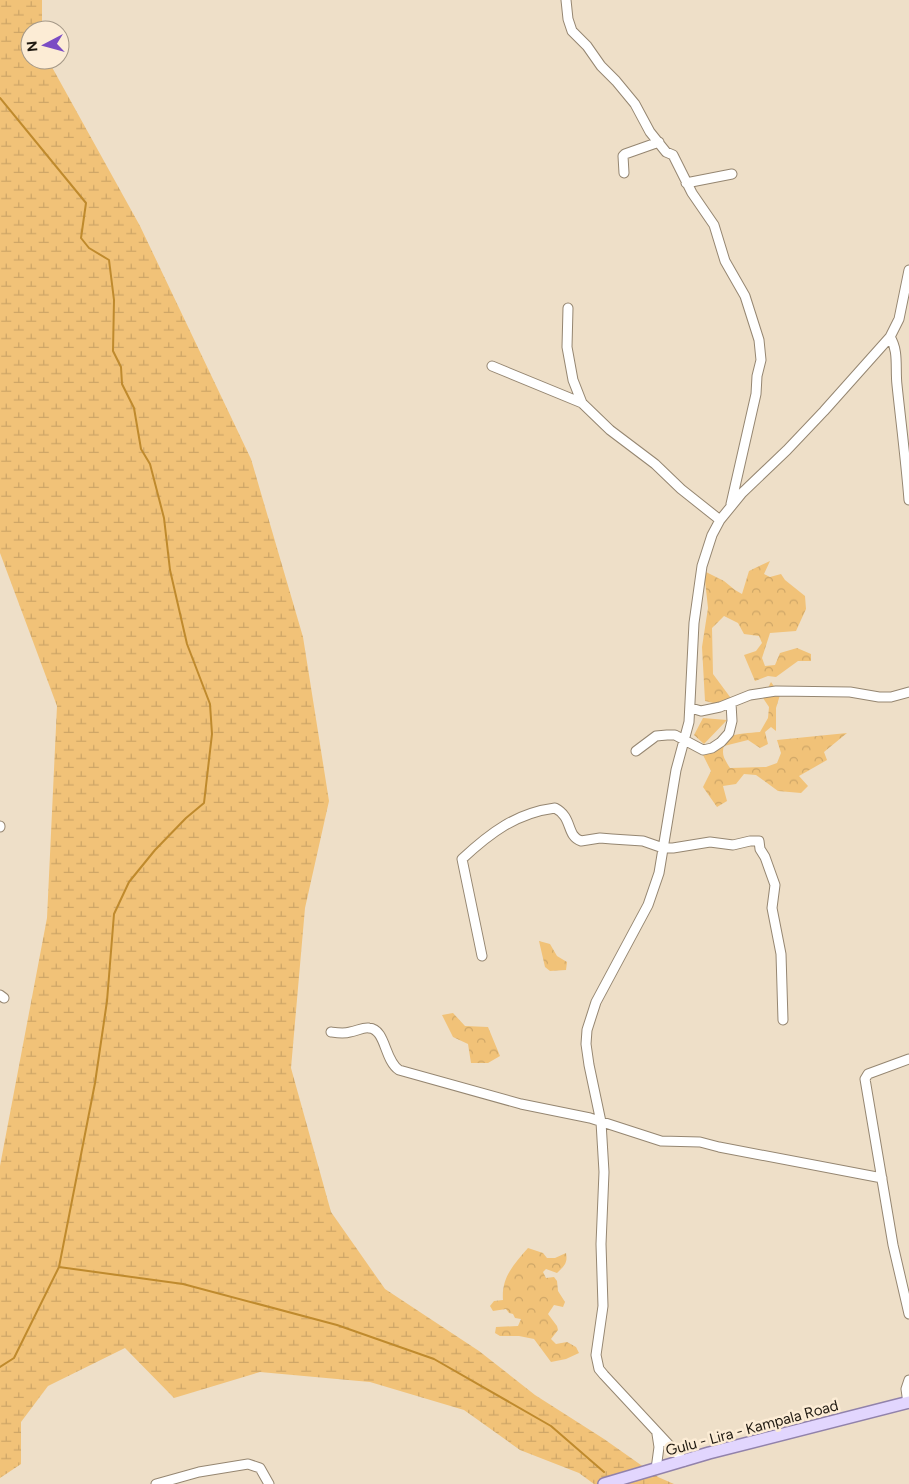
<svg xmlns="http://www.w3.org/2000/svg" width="909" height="1484" viewBox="0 0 909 1484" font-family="Figtree,sans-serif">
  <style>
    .forest { fill: url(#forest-crowns) }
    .wetland { fill: url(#wetland-marsh) }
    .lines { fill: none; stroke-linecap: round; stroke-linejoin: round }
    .stream { stroke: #bf8a2d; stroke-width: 2 }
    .minor-casing { stroke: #958671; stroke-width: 11 }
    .major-casing { stroke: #9182ab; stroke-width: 14 }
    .minor { stroke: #fff; stroke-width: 9 }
    .major { stroke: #e2d6fe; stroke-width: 11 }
    .labels { text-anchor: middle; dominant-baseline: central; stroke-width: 5; stroke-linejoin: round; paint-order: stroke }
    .street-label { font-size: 15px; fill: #1f1911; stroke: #fcecd5 }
  </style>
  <defs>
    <pattern id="forest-crowns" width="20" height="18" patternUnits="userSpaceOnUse" patternTransform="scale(1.25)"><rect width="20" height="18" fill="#f1c278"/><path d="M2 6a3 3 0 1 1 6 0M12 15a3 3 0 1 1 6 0" fill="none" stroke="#cea667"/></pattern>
    <pattern id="wetland-marsh" width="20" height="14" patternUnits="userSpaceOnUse" patternTransform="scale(1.25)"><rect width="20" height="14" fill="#f1c278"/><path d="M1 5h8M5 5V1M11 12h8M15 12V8" fill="none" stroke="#cea667"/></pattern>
  </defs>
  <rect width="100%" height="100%" fill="#eedfc8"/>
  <path class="forest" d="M770,561L764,574L770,577L781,574L785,580L805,596L806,609L796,631L770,633L762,658L765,666L775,665L780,653L797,648L811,654V661H798L776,677L768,676L755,681L744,655L756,651L762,643L759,636L744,634L738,623L724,616L712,628L713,674L733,701L718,704L705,701L702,647L708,608L704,571L724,581L735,590L742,594L749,571Z
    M771,682L780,695L776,708V731L771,727L765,732L768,744L760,748L748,740L724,746C721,755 725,760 730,768L766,767L777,763L781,753L777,740L847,733L824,752L827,760L799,776L808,786L801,793L778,791L756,775L744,774L736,784L723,786L727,801L717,807L703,787L711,771L703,755C718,752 717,742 728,737C738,733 749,733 760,732L768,718L769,707L763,698Z
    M703,718L727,720L704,744L694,735Z
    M539,941L550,944L557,956L567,962L566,970L550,971L545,967Z
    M453,1013L465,1026L488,1027L500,1056L488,1063H471L468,1044L453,1037L442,1015Z
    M528,1248L543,1253L547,1258H555L566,1253C568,1263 564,1266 557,1273L546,1269L543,1272L546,1278L554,1277L557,1281L558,1291L565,1302L563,1307L554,1305L548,1314L557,1326L558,1330L551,1339L556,1344L567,1342L576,1347L579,1353L566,1359L551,1362L534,1339L519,1336H500L495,1333L496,1327L518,1326L521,1319L515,1318L513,1314L509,1313L506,1309L493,1311L490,1306L494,1301L503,1300C501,1277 515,1263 528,1248Z"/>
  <path class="wetland" d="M0,0H42V30H30V60H48L140,226L251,459L303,637L329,801L305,908L291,1068L331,1212L385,1289L479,1351L535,1395L604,1439L658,1477L674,1484H594L579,1473L520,1450L464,1410L370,1382L260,1372L174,1398L125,1348L48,1386L21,1422V1464L0,1478V1166L47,918L57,706L0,553Z"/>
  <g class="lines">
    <path class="stream" d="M0,98L86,203L81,238L89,248L109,260L114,300L113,351L121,367L122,384L134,408L141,449L150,464L164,518L170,570L187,644L210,704L212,734L204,803L186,818L155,850L129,882L114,914L107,1001L95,1083L59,1267L14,1358L0,1367
      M59,1267L183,1284L337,1325L434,1359L551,1426L604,1472"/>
    <defs>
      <path id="minor" d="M566,0L568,19L572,31L587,46L601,66L616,81L635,104L650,132L666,152L673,155L692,193L714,225L725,261L745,296L759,340L761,360L757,376L756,394L731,504
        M624,173L623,156L625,154L659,142
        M686,183L732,174
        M568,308L567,347L573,380L582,403L610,430L655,464L681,489L720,520
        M890,337C899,351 895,368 897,385C901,423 906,462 909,500
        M492,366L582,403
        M691,708L701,711L720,707L750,695L776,691L850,692L879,697H891L909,692
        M636,751L656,736L667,735H675L703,750L712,748L721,742L729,733L732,721L731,703
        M0,827V826
        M482,956L462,859C490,833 516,813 555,808C573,817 566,836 581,841L600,838L612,839L643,841L663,848H673L710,842L733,845L750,841H759L760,849L765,857L775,885L772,908L781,954L783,1020
        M0,995L4,998
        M331,1032C338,1033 344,1034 350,1032C357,1031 363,1027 369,1028C386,1029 384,1060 399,1070L521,1104L590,1118L661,1141L700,1142L719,1147L882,1178
        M909,1059L868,1074L865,1079L893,1245L909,1314
        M908,1403L906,1389L909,1380
        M684,1461L604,1375L599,1369L596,1355L603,1306L601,1244L604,1172L601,1122L589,1065L586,1044L587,1030L596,1002L648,905L659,873L676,770L689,722L694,623L702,566L712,535L720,520L742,493L787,450L824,411L890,337L899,319L909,270
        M656,1469L659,1447L657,1434
        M156,1484L199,1472L248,1464L260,1468L269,1484"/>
      <path id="major" d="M604,1484L709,1453L909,1402"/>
    </defs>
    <use href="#minor" class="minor-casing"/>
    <use href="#major" class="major-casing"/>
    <use href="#minor" class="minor"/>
    <use href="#major" class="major"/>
  </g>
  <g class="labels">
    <g class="street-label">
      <text transform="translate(752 1428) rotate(-15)">Gulu - Lira - Kampala Road</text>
    </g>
  </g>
  <g transform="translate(45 45) rotate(264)"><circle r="24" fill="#fcecd5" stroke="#a49887"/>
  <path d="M0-4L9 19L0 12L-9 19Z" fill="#7b4cc4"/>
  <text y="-8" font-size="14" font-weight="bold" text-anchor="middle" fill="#1f1911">N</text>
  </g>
</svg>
